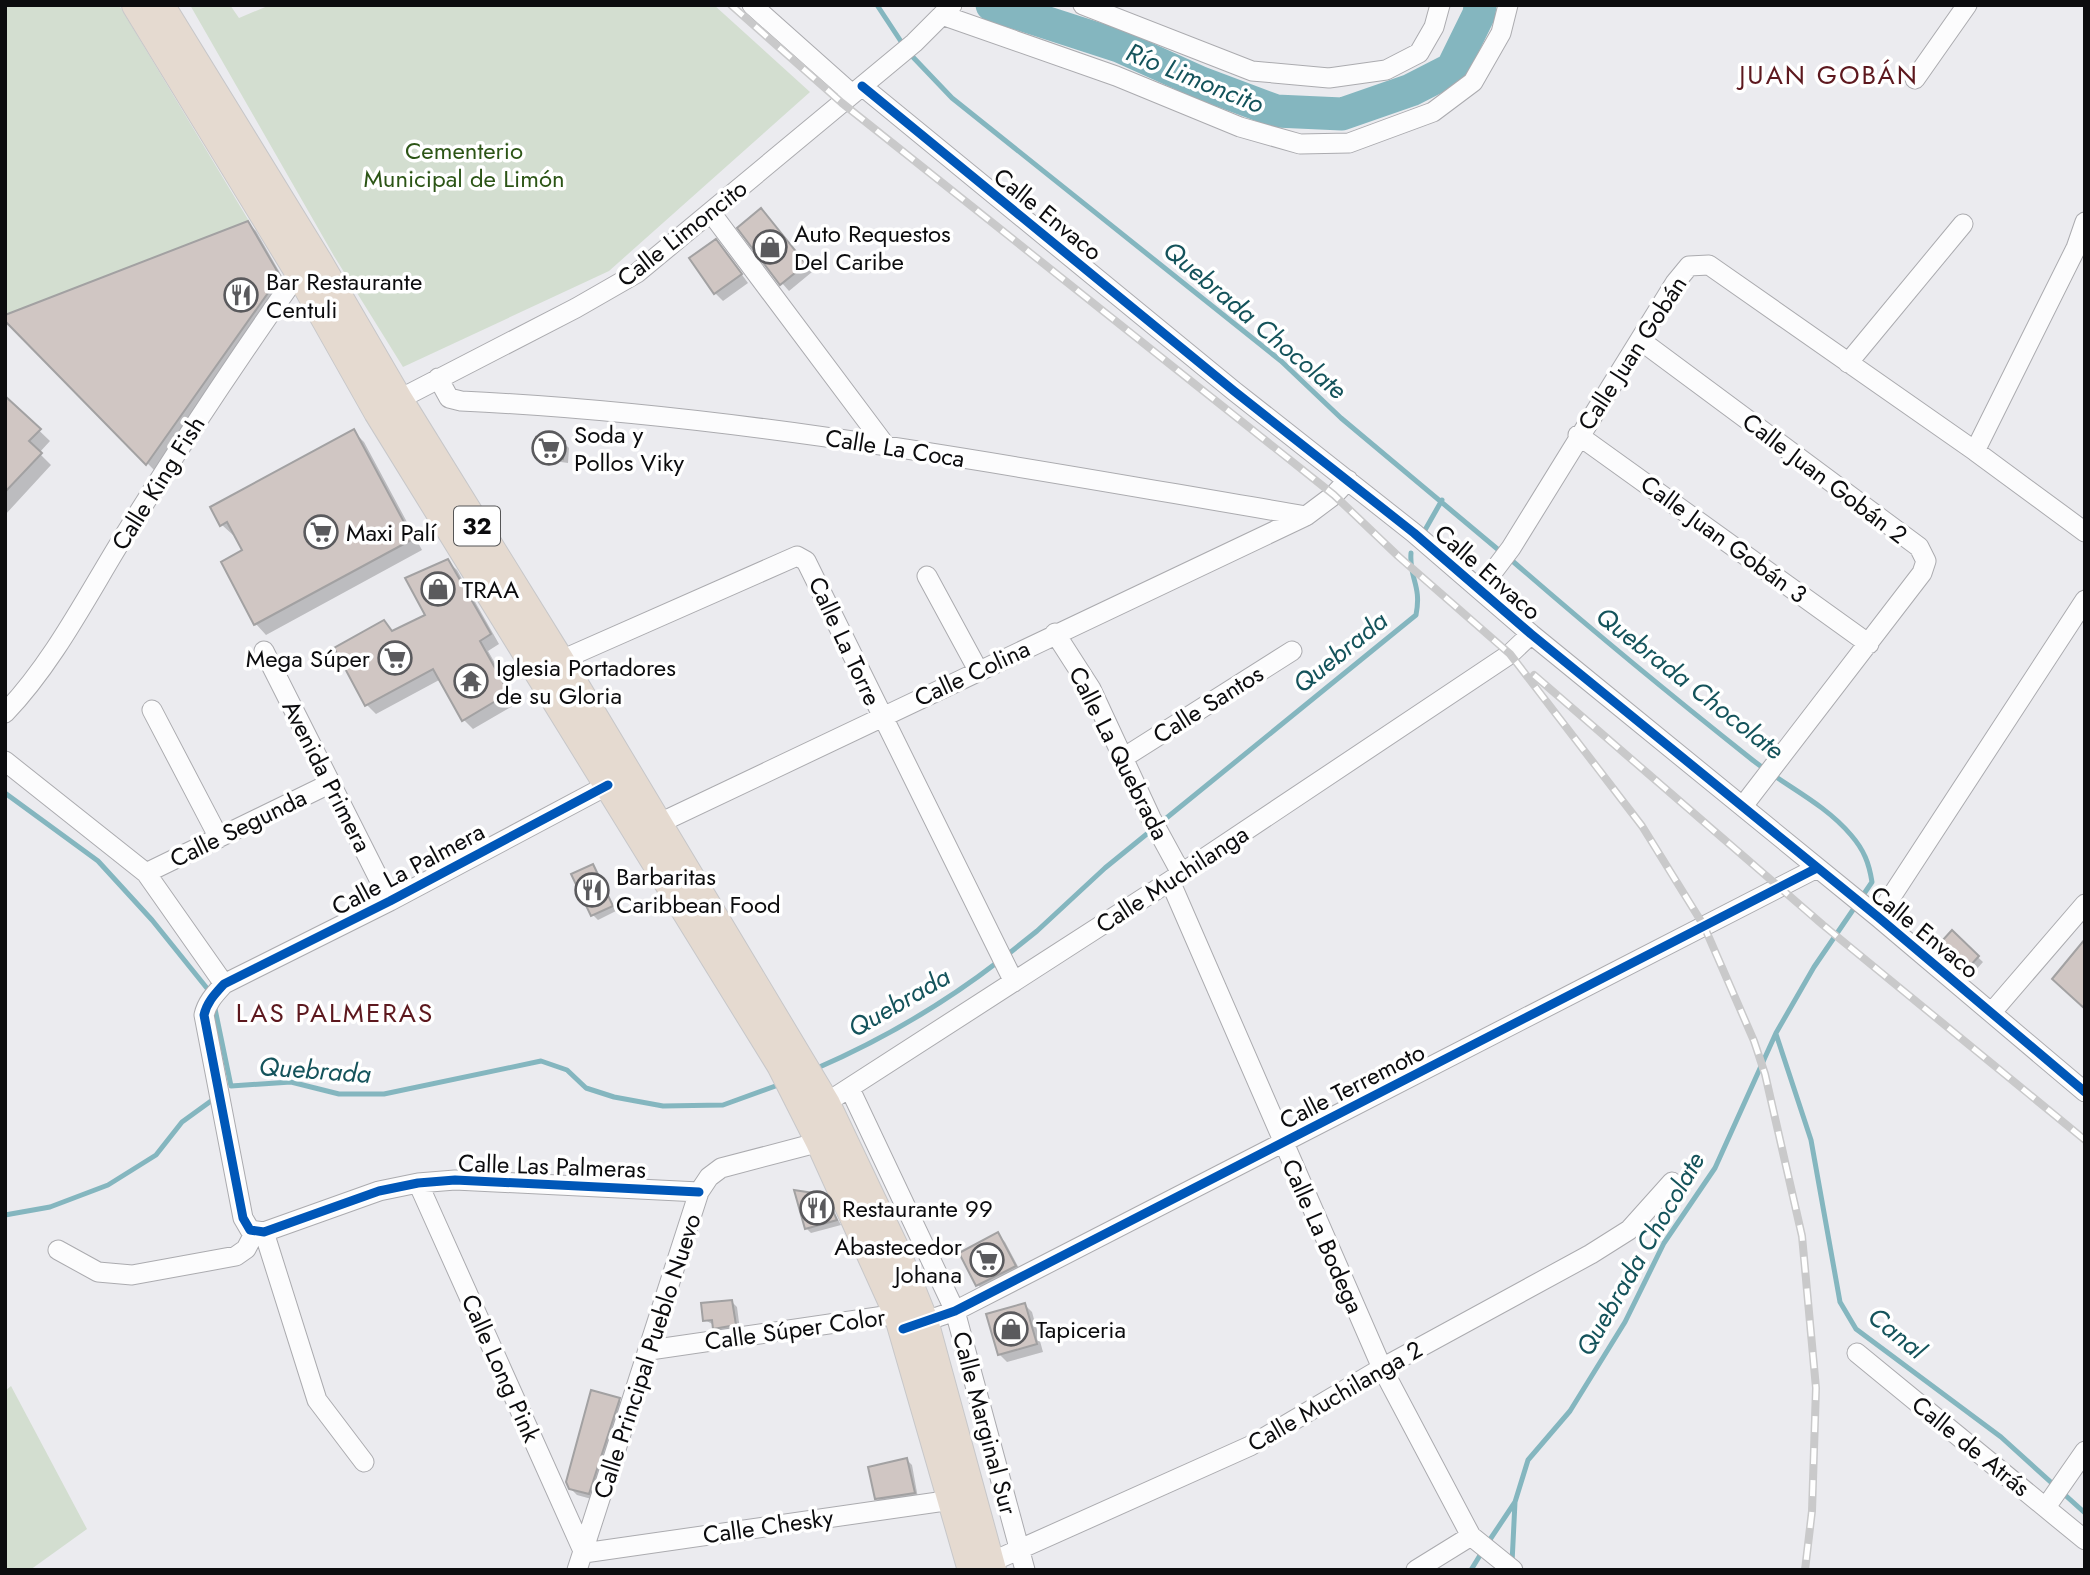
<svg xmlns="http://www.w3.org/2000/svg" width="2090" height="1575" viewBox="0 0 2090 1575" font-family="Jost,sans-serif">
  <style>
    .green { fill: #d3ded0 }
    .shadow { fill: #0003 }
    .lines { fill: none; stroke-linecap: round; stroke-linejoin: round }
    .stream { stroke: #84b6bf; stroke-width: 5 }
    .river { stroke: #84b6bf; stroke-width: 33 }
    .building { fill: #d0c6c3; stroke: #a2a1a2; stroke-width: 2 }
    .minor-casing { stroke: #ababaf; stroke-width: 21 }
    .highway-casing { stroke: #c7c7c9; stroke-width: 30 }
    .minor { stroke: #fcfcfd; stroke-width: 19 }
    .highway { stroke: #e5dad0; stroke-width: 28 }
    .rail-casing { stroke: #c9c9ca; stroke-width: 8 }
    .rail { stroke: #fff; stroke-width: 5; stroke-dasharray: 16; stroke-linecap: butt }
    .cycleway-casing { stroke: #fff; stroke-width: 13 }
    .cycleway { stroke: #0057b8; stroke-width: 9 }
    .labels { text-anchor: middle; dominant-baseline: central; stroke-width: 7; stroke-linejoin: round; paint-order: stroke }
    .shield { fill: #fff; stroke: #555556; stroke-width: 2 }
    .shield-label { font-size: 23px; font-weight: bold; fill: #0c0c0e }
    .park-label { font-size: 24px; fill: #2c5516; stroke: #fff }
    .street-label { font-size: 24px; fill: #0c0c0e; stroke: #fff }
    .poi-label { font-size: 24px; fill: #0c0c0e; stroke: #fff; text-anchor: start }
    .neighbourhood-label { font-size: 26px; letter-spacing: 2px; fill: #5d181e; stroke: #fff }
    .water-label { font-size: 26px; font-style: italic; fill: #14535b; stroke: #fff }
  </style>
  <rect width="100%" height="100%" fill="#ebebef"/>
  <path class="green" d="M5,5H119L249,221L5,315Z
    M190,5H230L239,18L270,5H714L810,92L609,271L403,367L334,256Z
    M11,1386L87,1529L30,1570H5V1391Z"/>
  <path class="shadow" d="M769,218L812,272L789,291L782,283Z
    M248,223L256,231L287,285L155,471L5,318Z
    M723,249L748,283L723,301L715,293Z
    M5,398L50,441L39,453L51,465L5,515Z
    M353,431L364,442L422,550L266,635L256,624L244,551L235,534L233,535L222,525Z
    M564,443L569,448L568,463L540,459L535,454Z
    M447,561L457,570L499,644L488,651L518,703L473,729L464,720L441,679L376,714L367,705L384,622L394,632L427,615Z
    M593,866L616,911L598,920L593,915Z
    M1952,933L1983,962L1975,971L1944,941Z
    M825,1197L841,1225L811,1233L806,1228Z
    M997,1234L1005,1242L1022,1274L986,1293L978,1285L961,1253Z
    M732,1302L737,1307L740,1330L719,1333L714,1325L705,1320Z
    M1024,1304L1032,1312L1043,1352L1007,1362L999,1354Z
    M619,1400L625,1406L595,1500L577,1495L570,1488Z
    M907,1460L912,1465L918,1498L882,1503L877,1498Z"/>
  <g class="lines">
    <path class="stream" d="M877,5L904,46
      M910,54L952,98L1281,361L1341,418L1501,552
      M1425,530L1442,500
      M1509,558C1588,627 1668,693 1750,758C1783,785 1823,802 1851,835C1864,850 1869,863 1872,882L1814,967L1776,1033L1715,1168L1664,1243L1625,1322L1570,1411L1528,1460L1515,1502L1512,1563
      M5,793L98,861L152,920L210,992
      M1007,955L1037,931L1105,868L1416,615C1422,585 1409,579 1411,553
      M214,1004L231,1086L291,1082L339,1094H384L541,1061L567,1070L586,1088L614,1097L663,1106L723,1105L781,1084
      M1776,1034L1811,1140L1840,1302L1856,1329L2001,1437L2085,1513
      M815,1069C882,1040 942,1005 999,961
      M5,1215L50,1207L108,1185L156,1155L182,1122L211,1101
      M1487,1544L1515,1502
      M1471,1570L1482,1552"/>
    <path class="river" d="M992,5L1119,46L1201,83L1276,111L1342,114L1411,90L1452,69L1479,14L1480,5"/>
  </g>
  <path class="building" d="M761,208L806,264L780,285L737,228Z
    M248,221L280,276L146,465L5,321V315Z
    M716,239L742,274L714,294L689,258Z
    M5,396L41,429L29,441L42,453L5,492Z
    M354,429L413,539L254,625L221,562L242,550L227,522L220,526L210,507Z
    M536,437L565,441L563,459L534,455Z
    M448,559L491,634L480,641L509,693L462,721L433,669L365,706L334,648L384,620L392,631L425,615L405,578Z
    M593,864L613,906L591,916L571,874Z
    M1952,930L1979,956L1969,967L1942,941Z
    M2085,939V1009L2052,979Z
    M794,1190L826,1195L837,1220L805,1229Z
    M998,1232L1016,1266L976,1286L959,1253Z
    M732,1300L736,1325L713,1329L712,1320L703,1321L701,1303Z
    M1025,1303L1037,1344L998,1355L986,1314Z
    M591,1390L620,1398L589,1494L569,1489L566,1482Z
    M907,1458L915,1493L875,1499L868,1467Z"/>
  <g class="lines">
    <defs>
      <path id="minor" d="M752,5L852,94
        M1083,5L1252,71L1329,78L1386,70L1419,53L1434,27L1440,5
        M942,15L1116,76L1240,127L1300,144L1349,143L1433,112L1473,82L1501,33L1508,5
        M1915,79L1967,5
        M862,86L1234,391L1414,533L1531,634L1878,917L2085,1092
        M712,214L885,445
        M1640,340L1919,547L1926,561L1922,573L1743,806
        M1848,363L1963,224
        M438,378L449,398L461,401C745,414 1026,469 1306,516L1334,495L1348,480
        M388,405L576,308L637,273L914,43L952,5
        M1578,435L1869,644
        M1975,451L2076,248L2085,222
        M927,576L978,670
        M1480,589L1511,548L1675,283L1689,266L1709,265L1975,451L2085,532
        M1055,633L1091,689L1151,818L1181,873
        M264,651L390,901
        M550,665L797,556L806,561L1014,982
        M152,710L219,838
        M5,713C55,661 90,590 129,528C183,441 240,356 299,272L308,266
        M1123,758L1292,651
        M5,761L146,873L224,984
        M608,785L390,901L224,984C215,994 207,1002 204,1015L243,1218L250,1230L264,1232L379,1191L418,1183L455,1180L699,1192
        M647,829L1306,516
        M146,873L331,783
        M1170,881L1382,1368L1471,1536L1513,1570
        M1878,917L2085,600
        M1992,1012L2085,904
        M850,1089L955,1311L1025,1570
        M815,1110L1170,881L1510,654L1531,634
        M418,1183L584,1553L952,1500
        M264,1232L317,1400L364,1462
        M58,1250L98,1272L132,1275L236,1256L246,1249L255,1232
        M914,1325L955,1311L1815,869
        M650,1350L898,1314
        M1857,1353L2085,1540
        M2046,1507L2085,1451
        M980,1567L1250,1446L1382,1368L1591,1254L1629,1230L1672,1182
        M577,1570L699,1192L709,1177L721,1168L820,1142
        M1416,1570L1471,1536"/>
      <path id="highway" d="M136,5L299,272L378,412L781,1065L820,1142L898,1314L972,1570
        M160,5L317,260L398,399L559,659L826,1104L895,1249L924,1321L992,1570"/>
    </defs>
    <use href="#minor" class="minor-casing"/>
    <use href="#highway" class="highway-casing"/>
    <use href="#minor" class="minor"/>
    <use href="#highway" class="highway"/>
    <defs>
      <path id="rail" d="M731,5L842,103L1334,495L1398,556L1510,654L1642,826L1704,926L1754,1041L1765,1074L1802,1236L1816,1388L1812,1511L1805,1570
        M1534,675L1823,925L2085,1140"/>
    </defs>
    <use href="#rail" class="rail-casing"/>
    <use href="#rail" class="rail"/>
    <defs>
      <path id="cycleway" d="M862,86L1234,391L1414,533L1531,634L1878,917L2085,1092
        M608,785L390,901L224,984C215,994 207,1002 204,1015L243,1218L250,1230L264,1232L379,1191L418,1183L455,1180L699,1192
        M903,1329L955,1311L1815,869"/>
    </defs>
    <use href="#cycleway" class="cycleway-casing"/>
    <use href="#cycleway" class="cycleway"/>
  </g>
  <defs>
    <symbol id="shop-ring" viewBox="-11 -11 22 22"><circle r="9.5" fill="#fff" stroke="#5a5a5d" stroke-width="1.5"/><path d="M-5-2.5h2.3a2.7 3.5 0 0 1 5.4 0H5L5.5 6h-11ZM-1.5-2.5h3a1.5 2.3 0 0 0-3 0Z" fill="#5a5a5d"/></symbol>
    <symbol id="restaurant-ring" viewBox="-11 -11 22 22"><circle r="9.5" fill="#fff" stroke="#5a5a5d" stroke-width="1.5"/><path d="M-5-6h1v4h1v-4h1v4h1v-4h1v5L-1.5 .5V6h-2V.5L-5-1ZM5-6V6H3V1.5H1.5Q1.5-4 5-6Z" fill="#5a5a5d"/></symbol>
    <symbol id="supermarket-ring" viewBox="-11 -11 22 22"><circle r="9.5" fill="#fff" stroke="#5a5a5d" stroke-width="1.5"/><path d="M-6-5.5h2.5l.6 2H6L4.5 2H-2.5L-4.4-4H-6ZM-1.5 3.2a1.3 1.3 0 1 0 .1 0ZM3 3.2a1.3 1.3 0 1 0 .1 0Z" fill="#5a5a5d"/></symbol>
    <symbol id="temple-ring" viewBox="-11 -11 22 22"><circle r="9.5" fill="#fff" stroke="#5a5a5d" stroke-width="1.5"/><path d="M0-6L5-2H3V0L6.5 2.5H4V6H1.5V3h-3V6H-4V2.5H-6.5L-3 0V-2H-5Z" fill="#5a5a5d"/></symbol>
  </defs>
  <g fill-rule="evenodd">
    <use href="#shop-ring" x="751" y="228" width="38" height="38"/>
    <use href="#restaurant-ring" x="222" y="276" width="38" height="38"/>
    <use href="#supermarket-ring" x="530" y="429" width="38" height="38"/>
    <use href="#supermarket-ring" x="302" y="513" width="38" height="38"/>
    <use href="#shop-ring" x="419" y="570" width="38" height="38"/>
    <use href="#supermarket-ring" x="376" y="639" width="38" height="38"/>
    <use href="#temple-ring" x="452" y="662" width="38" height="38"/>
    <use href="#restaurant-ring" x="573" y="871" width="38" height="38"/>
    <use href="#restaurant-ring" x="798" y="1189" width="38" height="38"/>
    <use href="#supermarket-ring" x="968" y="1241" width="38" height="38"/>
    <use href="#shop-ring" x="992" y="1310" width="38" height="38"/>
  </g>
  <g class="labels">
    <rect class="shield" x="454" y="506.5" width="46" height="39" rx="5"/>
    <g class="shield-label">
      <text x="477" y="526">32</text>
    </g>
    <g class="park-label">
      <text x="464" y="150">Cementerio<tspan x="464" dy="28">Municipal de Limón</tspan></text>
    </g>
    <g class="street-label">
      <text transform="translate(1048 214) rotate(39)">Calle Envaco</text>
      <text transform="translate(682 233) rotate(-38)">Calle Limoncito</text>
      <text transform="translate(1632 353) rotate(-57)">Calle Juan Gobán</text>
      <text transform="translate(895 448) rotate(9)">Calle La Coca</text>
      <text transform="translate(1825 478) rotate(37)">Calle Juan Gobán 2</text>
      <text transform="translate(158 483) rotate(-58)">Calle King Fish</text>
      <text transform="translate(1724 539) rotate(36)">Calle Juan Gobán 3</text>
      <text transform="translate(1488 572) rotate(41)">Calle Envaco</text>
      <text transform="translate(845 641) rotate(65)">Calle La Torre</text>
      <text transform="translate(972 673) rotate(-25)">Calle Colina</text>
      <text transform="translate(1208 704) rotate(-32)">Calle Santos</text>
      <text transform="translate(1119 753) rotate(63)">Calle La Quebrada</text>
      <text transform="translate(327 776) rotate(63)">Avenida Primera</text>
      <text transform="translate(238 828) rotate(-26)">Calle Segunda</text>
      <text transform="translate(408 869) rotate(-28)">Calle La Palmera</text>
      <text transform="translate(1172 879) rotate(-33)">Calle Muchilanga</text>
      <text transform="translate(1925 932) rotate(39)">Calle Envaco</text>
      <text transform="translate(1352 1086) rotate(-27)">Calle Terremoto</text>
      <text transform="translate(552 1166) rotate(2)">Calle Las Palmeras</text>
      <text transform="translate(1323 1236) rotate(66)">Calle La Bodega</text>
      <text transform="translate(795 1329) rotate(-8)">Calle Súper Color</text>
      <text transform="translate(647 1356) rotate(-72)">Calle Principal Pueblo Nuevo</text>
      <text transform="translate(501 1368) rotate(66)">Calle Long Pink</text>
      <text transform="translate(1335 1396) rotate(-30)">Calle Muchilanga 2</text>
      <text transform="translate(985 1423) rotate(75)">Calle Marginal Sur</text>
      <text transform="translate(1971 1446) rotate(39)">Calle de Atrás</text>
      <text transform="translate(768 1526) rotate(-8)">Calle Chesky</text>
    </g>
    <g class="poi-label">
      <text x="794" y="233">Auto Requestos<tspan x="794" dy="28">Del Caribe</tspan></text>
      <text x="266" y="281">Bar Restaurante<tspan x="266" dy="28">Centuli</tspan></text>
      <text x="574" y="434">Soda y<tspan x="574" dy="28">Pollos Viky</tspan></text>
      <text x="346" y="532">Maxi Palí</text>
      <text x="462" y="589">TRAA</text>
      <text x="370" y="658" text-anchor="end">Mega Súper</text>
      <text x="496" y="667">Iglesia Portadores<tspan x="496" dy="28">de su Gloria</tspan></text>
      <text x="616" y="876">Barbaritas<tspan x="616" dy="28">Caribbean Food</tspan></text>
      <text x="842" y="1208">Restaurante 99</text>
      <text x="962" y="1246" text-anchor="end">Abastecedor<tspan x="962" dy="28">Johana</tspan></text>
      <text x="1036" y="1329">Tapiceria</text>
    </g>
    <g class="neighbourhood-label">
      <text x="1829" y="75">JUAN GOBÁN</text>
      <text x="335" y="1013">LAS PALMERAS</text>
    </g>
    <g class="water-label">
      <text transform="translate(1195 78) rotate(22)">Río Limoncito</text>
      <text transform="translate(1255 320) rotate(40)">Quebrada Chocolate</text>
      <text transform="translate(1340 652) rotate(-39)">Quebrada</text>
      <text transform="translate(1690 683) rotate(38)">Quebrada Chocolate</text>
      <text transform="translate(899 1002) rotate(-30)">Quebrada</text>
      <text transform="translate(315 1070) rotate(4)">Quebrada</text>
      <text transform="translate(1640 1254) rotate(-60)">Quebrada Chocolate</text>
      <text transform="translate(1897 1333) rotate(39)">Canal</text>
    </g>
  </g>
  <rect width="2090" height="1575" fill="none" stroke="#0c0c0e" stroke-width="14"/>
</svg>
